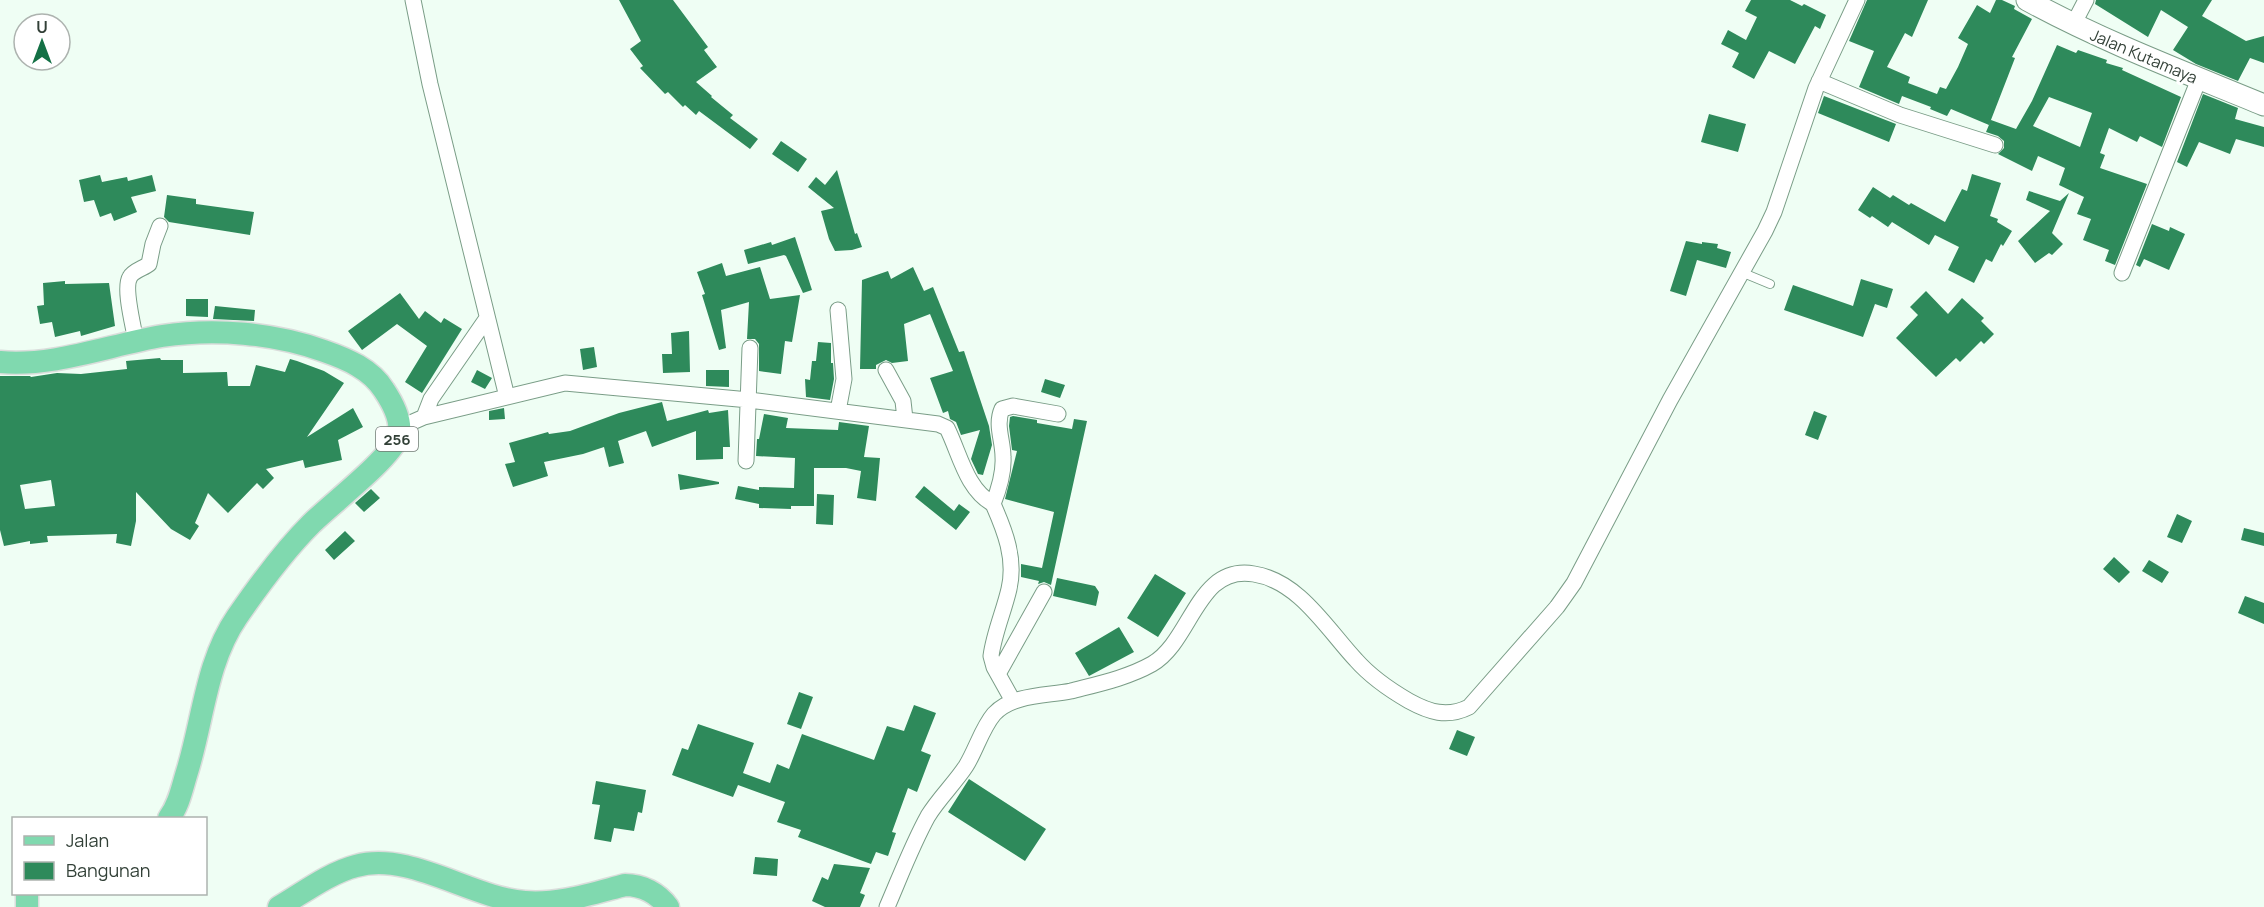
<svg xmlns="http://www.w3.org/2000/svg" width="2264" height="907" viewBox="0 0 2264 907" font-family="Manrope,sans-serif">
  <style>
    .building { fill: #2e8a5b; fill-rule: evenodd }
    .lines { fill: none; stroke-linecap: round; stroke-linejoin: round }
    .lane-casing { stroke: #7a9d87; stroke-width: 10 }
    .street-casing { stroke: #7a9d87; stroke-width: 17 }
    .secondary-casing { stroke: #7a9d87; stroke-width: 23 }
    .primary-casing { stroke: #dadddb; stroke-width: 25 }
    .lane { stroke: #fff; stroke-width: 8 }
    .street { stroke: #fff; stroke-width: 15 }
    .secondary { stroke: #fff; stroke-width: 21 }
    .primary { stroke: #80d9af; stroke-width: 22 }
    .labels { text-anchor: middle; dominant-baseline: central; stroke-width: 6; stroke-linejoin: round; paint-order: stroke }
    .shield { fill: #fff; stroke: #707973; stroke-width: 1.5 }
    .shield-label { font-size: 15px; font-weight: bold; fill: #324037 }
    .street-label { font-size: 16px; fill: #324037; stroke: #fff }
  </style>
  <rect width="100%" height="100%" fill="#effef4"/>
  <path class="building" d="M619,0H673L708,47L704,50L717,67L696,82L712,96L711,97L733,115L730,118L758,139L750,149L699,111L696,115L685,105L683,107L668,92L665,94L640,68L643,66L630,49L641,41Z
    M1751,0H1790L1802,6L1804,4L1826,15L1820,29L1815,26L1795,64L1769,51L1754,79L1732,67L1739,53L1721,44L1728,30L1746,40L1757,17L1745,11Z
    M1867,0H1928L1912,37L1905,33L1887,67L1910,77L1908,83L1937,94L1940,87L1946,89L1958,67L1968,44L1958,38L1977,5L1990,13L1996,0H2002L2015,6L2014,9L2032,19L2012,57L2015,58L1989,125L1951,109L1947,116L1930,109L1931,107L1902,96L1899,104L1859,87L1874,51L1849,41Z
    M2096,0H2212L2202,16L2246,41L2264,36V63L2250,58L2238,81L2196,64L2173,50L2188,27L2161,10L2148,37L2095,4Z
    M2057,45L2076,53L2078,50L2107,60L2106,63L2123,68L2122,70L2181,97L2162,147L2140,136L2137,142L2109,128L2100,153L2105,155L2100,168L2147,184L2115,265L2105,261L2109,250L2083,240L2091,219L2077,214L2084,197L2059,185L2065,168L2038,156L2032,171L1998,154L2004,148V141L1998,136L1986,132L1991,120L2016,129L2032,101ZM2049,97L2092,113L2080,147L2033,126Z
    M2203,94L2238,108L2235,119L2264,127V147L2236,139L2230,154L2199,142L2187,167L2177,162Z
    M1824,96L1896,124L1889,142L1818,113Z
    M1709,114L1746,124L1738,152L1701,142Z
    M781,141L807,159L798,172L772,154Z
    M837,170L855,234L857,233L862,247L852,250L835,251L829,239L821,211L834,208L808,187L816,177L825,185Z
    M1972,174L2001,183L1990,216L1998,219L1997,222L2012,231L2003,246L2001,244L1992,262L1986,259L1974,283L1948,270L1959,247L1935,235L1929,245L1892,222L1888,227L1872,216L1870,218L1858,210L1873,187L1890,198L1893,195L1909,205L1911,203L1945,222L1962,189L1967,191Z
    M100,175L102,182L127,177L128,181L152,175L156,191L131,197L137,212L114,221L111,213L100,217L94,200L84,202L79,180Z
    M2029,191L2060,201L2069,193L2052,233L2063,244L2052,255L2049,253L2035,263L2018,241L2050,211L2026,200Z
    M167,195L196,199V204L254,212L250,235L169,222L164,217Z
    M2152,224L2169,231L2170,227L2185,234L2169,270L2144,259L2140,267L2136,265Z
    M795,237L812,290L803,293L786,256L784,255L748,264L744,250L771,242L772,245Z
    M1686,241L1702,244V242L1718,244L1717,248L1731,252L1726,268L1697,260L1686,296L1670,291Z
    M722,263L726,276L760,267L770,299L800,295L792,342L785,341L781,374L759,371V344L755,339H747L749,302L721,310L726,348L719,350L702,295L705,294L697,272Z
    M913,267L924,291L933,287L959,352L964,351L989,426L992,445L983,475L978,474L971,459L980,430L961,435L956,422L950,419L948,411L943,413L930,378L953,371L930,314L904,324L908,361L892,363L886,360L876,365V369H860L862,280L888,271L891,279Z
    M1861,279L1893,289L1887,308L1875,304L1863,337L1784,310L1793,285L1853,306Z
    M65,281V284L109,283L115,326L81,336L80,331L55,337L52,322L40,324L37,306L44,305L43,283Z
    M1926,291L1948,314L1962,298L1984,318L1981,321L1994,334L1984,344L1981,341L1960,362L1956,358L1936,377L1896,338L1918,315L1910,307Z
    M400,293L419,319L425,311L441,323L444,318L462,329L422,393L405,382L427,346L397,324L362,350L348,331Z
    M186,299H208V317L186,316Z
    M215,306L255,310L254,321L213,319Z
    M689,331L690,372L663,373L662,354H672L671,333Z
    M818,342L831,343V363H833L834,379L830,400L806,397L805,379L810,380L812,361H816Z
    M594,347L597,367L583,370L580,349Z
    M160,358L161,360H183V373L227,372L228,386H250L256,365L285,372L290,359L297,361L324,371L344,383L307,437L353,408L363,427L338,440L342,460L305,468L303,460L266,469L274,478L263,489L257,483L228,513L208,493L195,523L199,526L190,540L171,529L136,492V521L131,546L116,543L117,534L47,536L48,542L30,544V541L4,546L0,530V376H30L31,377L57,373L81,374L127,369L126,361ZM51,480L55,506L25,509L20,485Z
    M477,370L492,378L485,389L471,382Z
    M706,370H729V387L706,386Z
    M1045,379L1065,385L1060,398L1041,392Z
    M662,402L667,421L708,410L709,413L728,410L730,447H723V459L696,460V431L652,447L646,431L618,441L624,463L609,467L604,447L583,454L544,462L548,476L513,487L505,464L515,462L509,443L548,432L549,434L570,431L619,413Z
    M504,408L505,419L489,420V411Z
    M1814,411L1827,416L1818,440L1805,435Z
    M764,414L788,418L786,428L838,430L839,422L869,426L864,457L880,458L876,501L857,498L861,471L846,468H814V506H791V509L759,508V504L735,499L738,486L759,490V487L794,488L795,458L756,456L757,439H759Z
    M1013,416L1037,420V423L1072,429L1074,419L1087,421L1051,585L1044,582L1038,584L1039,581L1021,577V564L1042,568L1054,512L1005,499L1017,451L1012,450L1009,426L1010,417Z
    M678,474L719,482V484L680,490Z
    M924,486L954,511L959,504L970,512L956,530L915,497Z
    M371,489L380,498L364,512L355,503Z
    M817,494L834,495L833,525L816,524Z
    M2177,514L2192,521L2182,543L2167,537Z
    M2244,528L2264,533V546L2241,540Z
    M345,531L355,541L334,560L325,550Z
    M2114,557L2130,572L2119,583L2103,569Z
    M2149,560L2169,572L2162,583L2142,571Z
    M1155,574L1186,593L1158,637L1127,618Z
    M1057,578L1095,586L1099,592L1096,606L1053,596Z
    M2245,596L2264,603V624L2238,613Z
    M1119,627L1134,652L1089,676L1075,653Z
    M799,692L813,697L801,729L787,724Z
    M914,705L936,713L921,751L931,755L917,792L908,788L892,832L896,833L888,856L876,852L871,864L798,837L801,830L777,822L785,802L738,785L733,797L672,775L682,748L688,750L698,724L754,743L743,773L770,783L777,764L789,769L802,734L874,760L887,726L904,731Z
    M1457,730L1475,737L1467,756L1449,749Z
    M969,779L1046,829L1025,861L948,812Z
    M596,781L646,790L642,813L638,812L634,831L614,828L611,842L594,839L600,805L592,804Z
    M755,857L778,859L777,876L753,874Z
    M834,864L870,868L860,893L865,895L860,907H825L812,901L822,877L828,880Z"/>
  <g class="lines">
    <defs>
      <path id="lane" d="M1741,272L1770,284"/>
      <path id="street" d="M413,0L430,84L507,397
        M2073,25L2086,0
        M1819,81L1900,115L1995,145
        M2122,273L2199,79
        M136,342C134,328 123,288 130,277C133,271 144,268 149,264L153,244L160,226
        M886,370L903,401L905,419
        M838,411L844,379L838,310
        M424,417L431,399L487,318
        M399,428L424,417L565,383L749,400L938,424L947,428C960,454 966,489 993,504C1005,531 1016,559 1009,589C1004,611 994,633 991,656L994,667L1013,701
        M746,461L750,348
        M993,504C999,489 1004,473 1003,457C1003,440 995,425 1002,409L1013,406L1058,414
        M998,674L1044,592
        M887,907C900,877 912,845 928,816C939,798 955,783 966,766C976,750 982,728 994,714C1013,694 1046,696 1071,691C1098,684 1127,678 1152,664C1192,641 1197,564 1254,574C1299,581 1327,629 1356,660C1371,677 1390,690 1409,701C1429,712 1447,718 1469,707L1557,607L1574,583L1670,400L1765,231L1774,212L1816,88L1857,0"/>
      <path id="secondary" d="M2027,0C2104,42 2184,72 2264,105"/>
      <path id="primary" d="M0,362C54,367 109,345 162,336C215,328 274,333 324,351C347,359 371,369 384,390C392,402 403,422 398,437C390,459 330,505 311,524C284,551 259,585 237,617C206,662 203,721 187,772C182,788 179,805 169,818
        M27,894V907
        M279,907C303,893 329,873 356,866C410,851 471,898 525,902C558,905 594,893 625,885C642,885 658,893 668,907"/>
    </defs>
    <use href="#lane" class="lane-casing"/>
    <use href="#street" class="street-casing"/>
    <use href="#secondary" class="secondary-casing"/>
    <use href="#primary" class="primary-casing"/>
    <use href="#lane" class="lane"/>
    <use href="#street" class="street"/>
    <use href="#secondary" class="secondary"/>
    <use href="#primary" class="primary"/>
  </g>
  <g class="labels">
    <rect class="shield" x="376" y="427" width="42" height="24" rx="4.5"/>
    <g class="shield-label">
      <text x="397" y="439">256</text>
    </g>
    <g class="street-label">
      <text transform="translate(2144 56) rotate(23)">Jalan Kutamaya</text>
    </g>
  </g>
  <rect x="12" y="817" width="195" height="78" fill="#ffffff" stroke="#adb3af" stroke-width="1.5"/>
  <rect x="24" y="836" width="30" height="9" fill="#80d9af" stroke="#adb3af" stroke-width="1.5"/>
  <text x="66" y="847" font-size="18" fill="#324037">Jalan</text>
  <rect x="24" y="862" width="30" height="18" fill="#2e8a5b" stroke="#adb3af" stroke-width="1.5"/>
  <text x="66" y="877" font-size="18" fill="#324037">Bangunan</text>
  <g transform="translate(42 42)"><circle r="28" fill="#ffffff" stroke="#adb3af" stroke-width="1.5"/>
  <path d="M0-4.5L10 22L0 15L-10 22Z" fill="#137045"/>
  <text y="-9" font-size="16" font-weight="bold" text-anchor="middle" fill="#324037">U</text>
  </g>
</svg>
